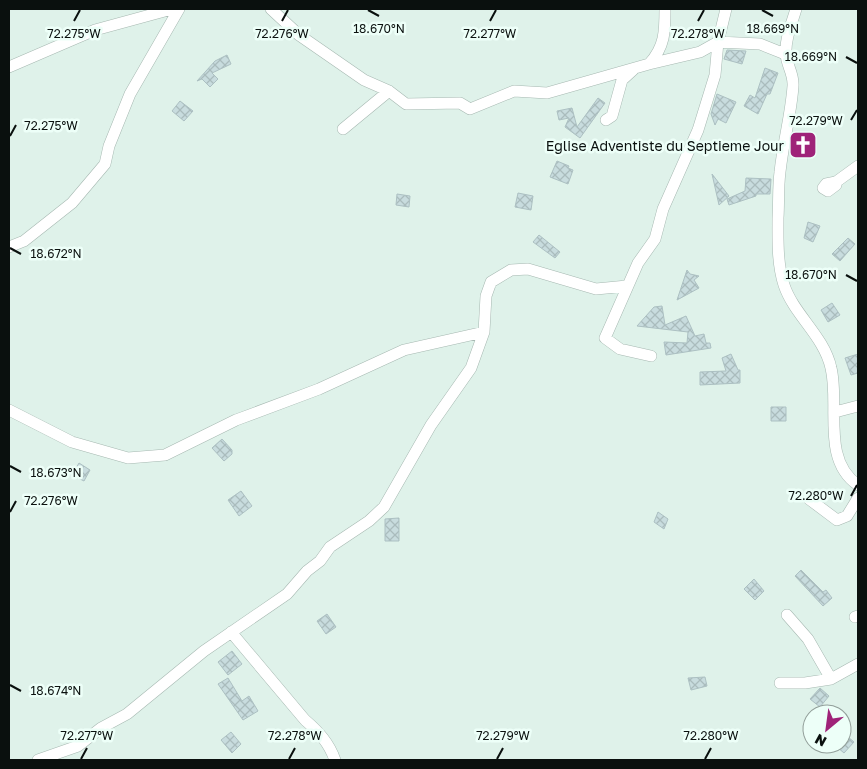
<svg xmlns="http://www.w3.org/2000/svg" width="867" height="769" viewBox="0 0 867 769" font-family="'Golos Text',sans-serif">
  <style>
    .building { fill: url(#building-cross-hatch); stroke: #acc0c2 }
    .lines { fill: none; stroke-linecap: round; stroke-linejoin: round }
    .minor-casing { stroke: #a6b8b1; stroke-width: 12 }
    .minor { stroke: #fff; stroke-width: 11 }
    .ticks { fill: none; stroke: #0a100e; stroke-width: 2 }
    .labels { text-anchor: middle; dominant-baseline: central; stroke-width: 5; stroke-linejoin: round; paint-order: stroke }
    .poi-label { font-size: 14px; fill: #0a100e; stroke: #edfff8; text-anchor: end }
    .ticks-label { font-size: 12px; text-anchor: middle; fill: #0a100e; stroke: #edfff8; stroke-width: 5; stroke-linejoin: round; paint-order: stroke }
  </style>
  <defs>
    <pattern id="building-cross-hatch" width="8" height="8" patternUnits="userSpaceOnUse" patternTransform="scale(1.25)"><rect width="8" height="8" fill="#c8dcde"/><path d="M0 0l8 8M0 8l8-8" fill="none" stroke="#aabcbd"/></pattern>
  </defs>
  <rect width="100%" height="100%" fill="#dff2ea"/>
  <path class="building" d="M727,50L746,51L742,64L724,59Z
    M227,55L231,64L212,73L218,79L210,87L202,79L197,81L215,61Z
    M765,68L778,73L770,94H767L758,114L744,106L750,95L755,98Z
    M717,94L736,102L726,123L718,119L715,125L711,114Z
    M598,98L605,103L580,138L565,127L569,118L559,120L557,111L572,108L577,127Z
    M180,101L193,111L184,121L172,111Z
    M794,137L815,141L813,153L791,149Z
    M557,161L569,166L568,168L573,170L568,184L550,177Z
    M712,174L729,196L719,205Z
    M746,178L771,179L770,194H756V196L729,205L727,199L745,191Z
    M518,193L533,196L531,210L515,207Z
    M397,194L410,196L409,207L396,205Z
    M808,222L820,226L813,242L804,238Z
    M539,235L560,252L555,258L533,242Z
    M848,238L855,244L840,261L832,254Z
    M687,270L690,274L699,276L694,280L699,288L677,300Z
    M832,303L840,315L828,322L821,310Z
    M662,306L665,325L686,316L695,336L704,334L706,343H710L711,348L666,355L664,342L687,343L688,332L637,326L654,307Z
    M731,354L738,370H740V383L700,385V372L726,371L722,358Z
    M858,354V373L851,375L845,358Z
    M771,407H786V421H771Z
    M222,439L232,450V454L224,461L212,448Z
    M79,463L90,470L84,481L72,475Z
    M241,491L252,506L239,516L228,500Z
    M658,512L668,519L664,529L654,522Z
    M399,518V541H385V519Z
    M801,570L823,592L826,590L832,598L823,606L795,576Z
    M754,579L764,591L755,600L744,589Z
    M327,614L336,627L326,634L317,621Z
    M232,651L242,664L228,675L218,662Z
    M705,677L707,686L691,690L688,678Z
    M228,678L242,701L249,696L258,711L243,720L218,684Z
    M820,688L829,696L820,707L810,699Z
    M231,732L241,744L232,753L221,740Z
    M847,736L854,742L844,753L837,747L842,744Z"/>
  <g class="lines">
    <defs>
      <path id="minor" d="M271,9L299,35L364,80L389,91L406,104L460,103L470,109L514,91L547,93L649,64C665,47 665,31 665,9
        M796,9C792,23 785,38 786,53C786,65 794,73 793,86C791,115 783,143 780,172C778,187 779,202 778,218C778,240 777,263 784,285C794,315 824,336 831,368C840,405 821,460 858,485
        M649,64L700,52L718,42L760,44L785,54
        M9,67L95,30L172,9
        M606,120L612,116L622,80L633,70
        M343,129L389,91
        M836,185L828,191L823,188L826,184L836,182L858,166
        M9,247L24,241L72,203L105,164L109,146L130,94L179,9
        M651,356L620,349L605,338L638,263L655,239L663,209L698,130L715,75L718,42L726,9
        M9,410L72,442L128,458L165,455L236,420L319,389L404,350L484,332
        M835,412L858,406
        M809,499L837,520L847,516L858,498
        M787,615L808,639L831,679
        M855,617L858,616
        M231,632L305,720C319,732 329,743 335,760
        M780,683H805L831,679L858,664
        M38,760L78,746L101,728L127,714L204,651L287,594L307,571L320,561L330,547L369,521L384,507L431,425L471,368L484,332L486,296L491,282L511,270L528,269L596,289L627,286"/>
    </defs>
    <use href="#minor" class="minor-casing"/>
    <use href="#minor" class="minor"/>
  </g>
  <path class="ticks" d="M368,10L379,16M762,10L773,16M74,21L80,10M282,21L288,10M490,21L496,10M698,21L704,10M846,57L857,63M851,120L857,110M10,136L16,125M10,248L21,254M846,275L857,281M10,466L21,472M851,496L857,485M10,512L16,501M10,685L21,691M81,759L87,748M289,759L295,748M497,759L503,748M705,759L711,748"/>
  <defs>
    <symbol id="church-square" viewBox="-11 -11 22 22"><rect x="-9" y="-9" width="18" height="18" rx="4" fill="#9f2379" stroke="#edfff8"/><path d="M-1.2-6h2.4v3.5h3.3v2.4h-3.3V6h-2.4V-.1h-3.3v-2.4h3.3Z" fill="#fff"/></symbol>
  </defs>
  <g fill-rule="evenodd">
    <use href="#church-square" x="787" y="129" width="32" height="32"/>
  </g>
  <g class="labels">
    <g class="poi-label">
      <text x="784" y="145">Eglise Adventiste du Septieme Jour</text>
    </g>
  </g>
  <g class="ticks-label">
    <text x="379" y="33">18.670°N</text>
    <text x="773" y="33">18.669°N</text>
    <text x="74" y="38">72.275°W</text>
    <text x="282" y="38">72.276°W</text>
    <text x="490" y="38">72.277°W</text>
    <text x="698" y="38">72.278°W</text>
    <text x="811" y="61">18.669°N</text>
    <text x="816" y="125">72.279°W</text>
    <text x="51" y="130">72.275°W</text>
    <text x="56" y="258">18.672°N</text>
    <text x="811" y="279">18.670°N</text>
    <text x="56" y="477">18.673°N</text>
    <text x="816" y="500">72.280°W</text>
    <text x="51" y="505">72.276°W</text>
    <text x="56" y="695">18.674°N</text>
    <text x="87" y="740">72.277°W</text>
    <text x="295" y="740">72.278°W</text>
    <text x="503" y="740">72.279°W</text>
    <text x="711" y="740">72.280°W</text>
  </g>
  <rect width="867" height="769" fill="none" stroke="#0a100e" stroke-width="20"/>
  <g transform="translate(827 729) rotate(209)"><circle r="24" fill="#edfff8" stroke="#929f9a"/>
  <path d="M0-4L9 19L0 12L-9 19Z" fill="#9f2379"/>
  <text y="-8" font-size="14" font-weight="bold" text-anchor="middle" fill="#0a100e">N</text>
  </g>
</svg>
